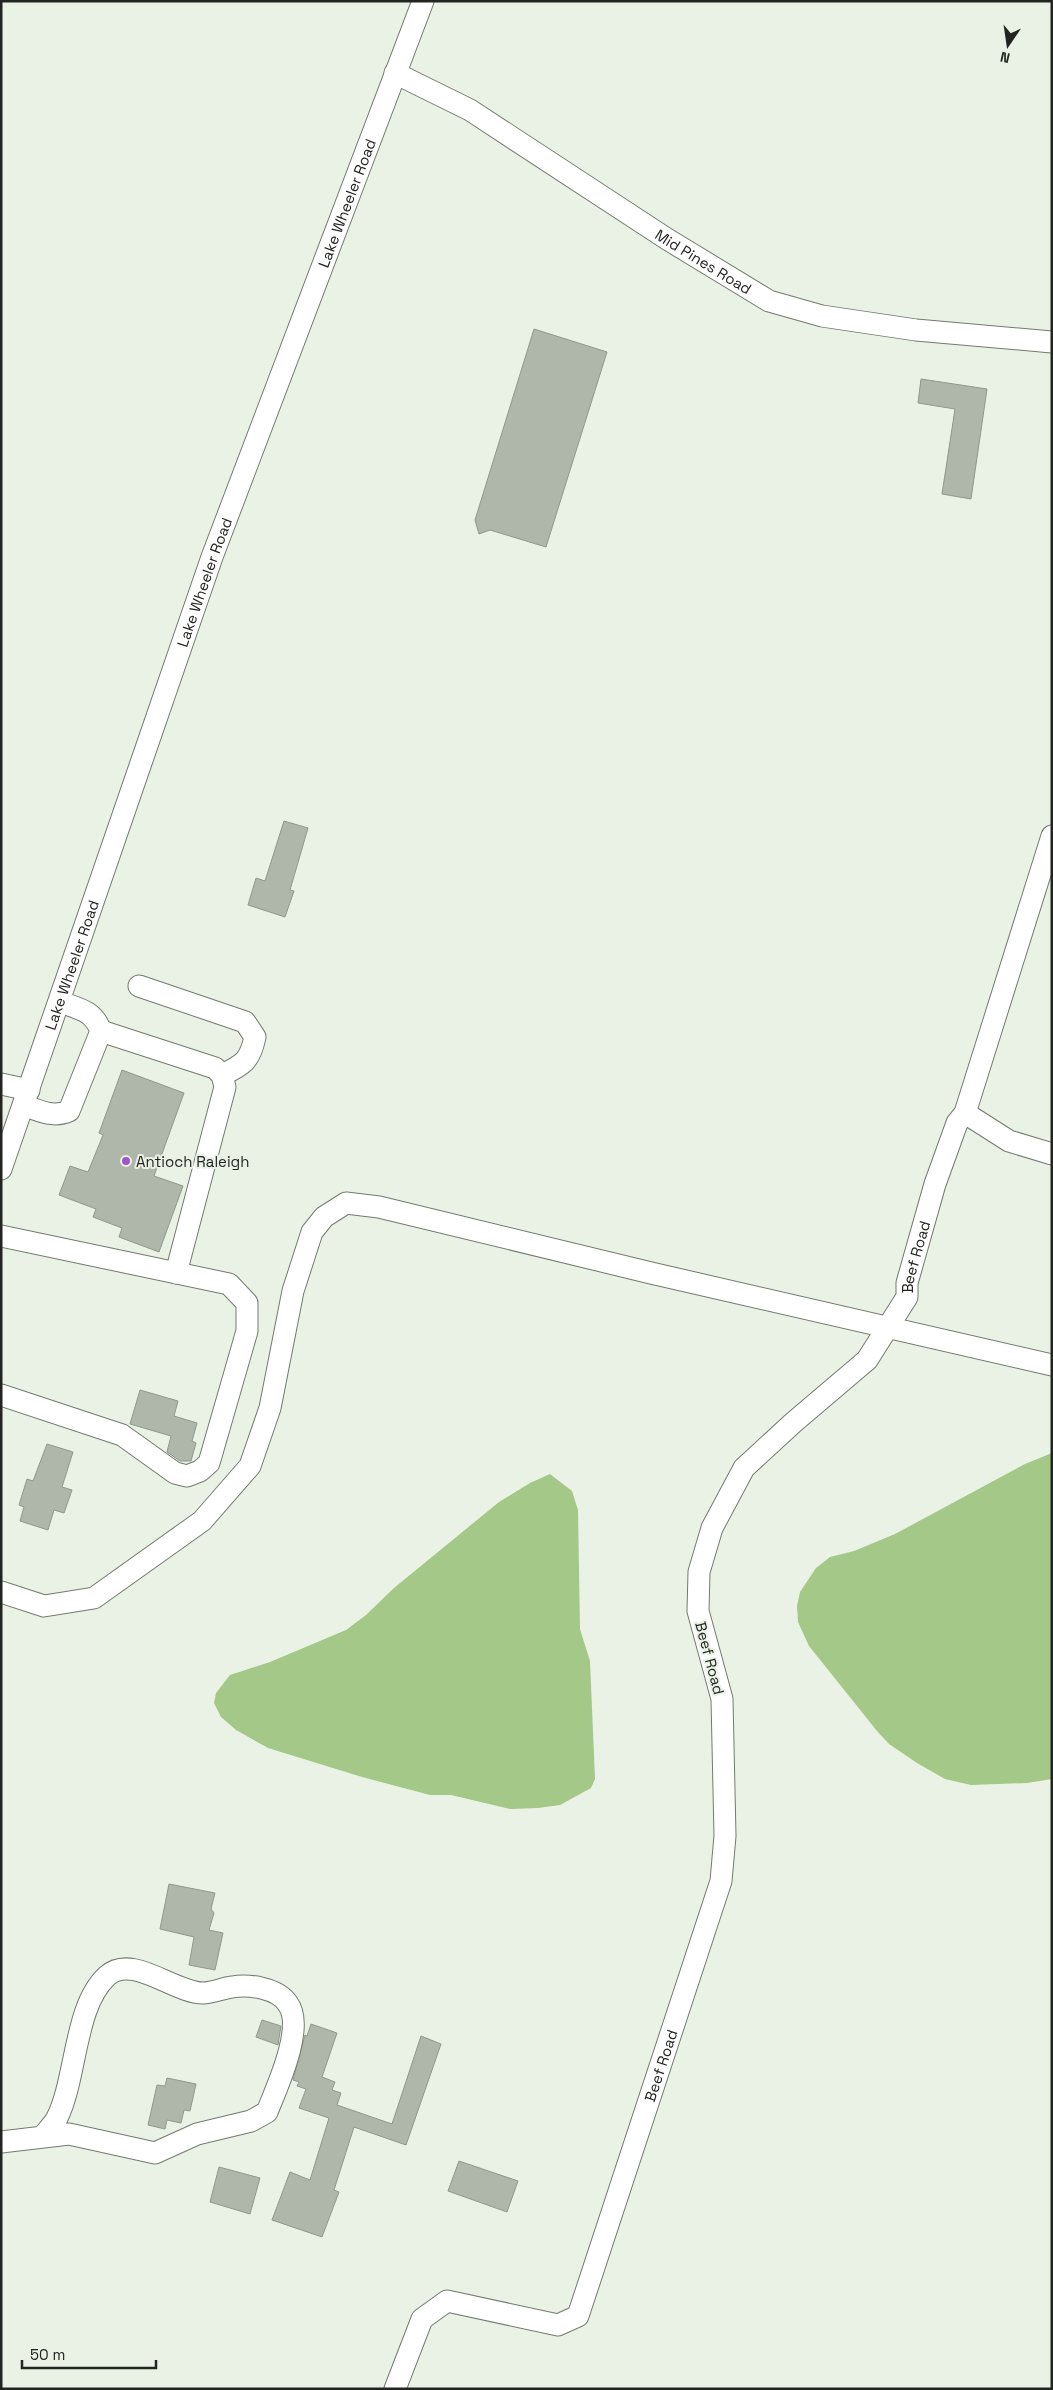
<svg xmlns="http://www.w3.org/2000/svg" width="1053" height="2390" viewBox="0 0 1053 2390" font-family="'Space Grotesk',sans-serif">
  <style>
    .water { fill: #a3c888 }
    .building { fill: #afb6aa; stroke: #90978c }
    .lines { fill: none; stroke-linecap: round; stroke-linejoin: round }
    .minor-casing { stroke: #737a6f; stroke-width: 23 }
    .minor { stroke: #fff; stroke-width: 21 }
    .poi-dot { fill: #a155c7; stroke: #eaf2e6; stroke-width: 2 }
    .labels { text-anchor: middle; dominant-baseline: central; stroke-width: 4; stroke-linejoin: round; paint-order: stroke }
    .street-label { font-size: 15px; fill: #222420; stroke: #eaf2e6 }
    .poi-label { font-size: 15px; fill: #222420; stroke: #eaf2e6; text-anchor: start }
  </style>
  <rect width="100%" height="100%" fill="#eaf2e6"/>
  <path class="water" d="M1052,1453V1779L1027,1783L971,1785L945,1779L917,1763L889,1744L877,1731L809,1646L798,1622L797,1606L800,1592L816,1568L830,1557L854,1551L895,1534L1025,1464Z
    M550,1474L572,1491L578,1510L580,1629L590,1661L595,1779L591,1788L560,1805L538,1808L510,1809L451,1795H430L362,1777L268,1748L236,1730L221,1717L214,1703L216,1693L230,1675L270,1662L346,1630L366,1615L394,1588L499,1502L530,1483Z"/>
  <path class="building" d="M534,329L607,352L546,547L490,530L479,534L475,520Z
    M921,379L987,389L971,499L942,494L955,409L918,403Z
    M284,821L308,828L290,890L294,891L285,917L248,905L256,878L265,881Z
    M122,1070L184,1093L154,1176L183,1186L159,1252L119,1237L122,1228L93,1217L96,1209L59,1195L70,1166L88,1172L103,1135L99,1133Z
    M140,1390L178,1401L174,1416L197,1423L192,1441L196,1443L191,1461H180L167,1452L171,1436L130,1424Z
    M47,1444L73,1452L62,1487L72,1490L64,1513L54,1510L48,1530L20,1521L24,1507L19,1505L27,1479L33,1481Z
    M169,1884L215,1893L211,1909L214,1913L209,1930L223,1933L215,1970L189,1965L194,1937L160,1929Z
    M262,2020L281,2026L278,2045L256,2037Z
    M311,2024L337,2033L322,2077L335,2082L332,2090L341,2093L337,2105L392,2124L421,2036L441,2044L406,2145L354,2127L334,2190L339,2192L322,2237L272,2220L290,2172L310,2180L329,2118L299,2108L306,2089L297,2086L299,2082L293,2080L305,2035L307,2036Z
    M167,2078L196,2084L190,2111L184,2110L181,2123L167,2120L165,2129L148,2125L157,2085L165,2086Z
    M459,2161L518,2181L507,2212L448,2191Z
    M219,2167L260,2178L250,2214L210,2202Z"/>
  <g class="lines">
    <defs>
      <g id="minor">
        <path id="s1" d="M395,73L470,110L667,239L769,301L822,316L916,330L1052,342"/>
        <path d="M139,986L245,1022L255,1037C250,1061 243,1065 222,1075"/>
        <path d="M101,1031L215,1068L222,1075L225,1087L176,1273"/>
        <path d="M1,1084L29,1090"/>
        <path d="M24,1105C39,1111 53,1118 69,1111L101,1031C93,1010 79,1009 60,1002"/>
        <path d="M965,1113L1009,1141L1052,1154"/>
        <path id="s2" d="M1,1169L212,557L423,1"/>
        <path d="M1,1236L229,1284L247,1303V1331L209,1463L200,1471L187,1476L175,1473L122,1435L1,1395"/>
        <path d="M1,1592L44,1606L94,1598L202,1521L250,1466L270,1408L293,1291L312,1232L324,1217L346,1203L379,1207L651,1273L1052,1365"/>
        <path d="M1,2142L69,2134L155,2153L197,2134L251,2121L267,2112C277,2087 305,2027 288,2004C278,1988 249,1984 232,1987C223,1988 213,1993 203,1993C174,1993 132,1953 107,1976C74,2006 77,2078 57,2118C54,2124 48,2130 43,2136"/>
        <path id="s3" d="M395,2389L422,2319L447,2301L558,2325L578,2316L721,1881L725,1836L722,1699L698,1611L699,1572L712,1528L744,1468L794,1422L867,1360L907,1297V1283L935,1184L957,1123L965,1113L1052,836"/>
      </g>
    </defs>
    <use href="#minor" class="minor-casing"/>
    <use href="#minor" class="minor"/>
  </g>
  <circle class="poi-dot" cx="126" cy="1161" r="5"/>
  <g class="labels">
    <g class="street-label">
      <text stroke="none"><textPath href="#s2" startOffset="1026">Lake Wheeler Road</textPath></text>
      <text stroke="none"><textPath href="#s1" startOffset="362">Mid Pines Road</textPath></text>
      <text stroke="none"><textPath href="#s2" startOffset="621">Lake Wheeler Road</textPath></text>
      <text stroke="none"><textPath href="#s2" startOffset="216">Lake Wheeler Road</textPath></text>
      <text stroke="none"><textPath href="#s3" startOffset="1405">Beef Road</textPath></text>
      <text transform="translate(710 1658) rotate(75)">Beef Road</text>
      <text stroke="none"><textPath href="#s3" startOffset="505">Beef Road</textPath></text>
    </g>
    <g class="poi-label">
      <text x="136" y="1161">Antioch Raleigh</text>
    </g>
  </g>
  <rect width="1053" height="2390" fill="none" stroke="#222420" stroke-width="5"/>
  <g transform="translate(1008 45) rotate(193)" stroke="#eaf2e6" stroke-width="4" paint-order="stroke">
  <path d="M0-4L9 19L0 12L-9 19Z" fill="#222420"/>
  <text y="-8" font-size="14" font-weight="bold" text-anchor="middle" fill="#222420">N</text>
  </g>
  <path d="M22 2360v8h134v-8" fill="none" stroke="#222420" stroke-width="2.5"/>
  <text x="30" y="2360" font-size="15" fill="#222420" stroke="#eaf2e6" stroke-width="4" paint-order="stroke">50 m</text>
</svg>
